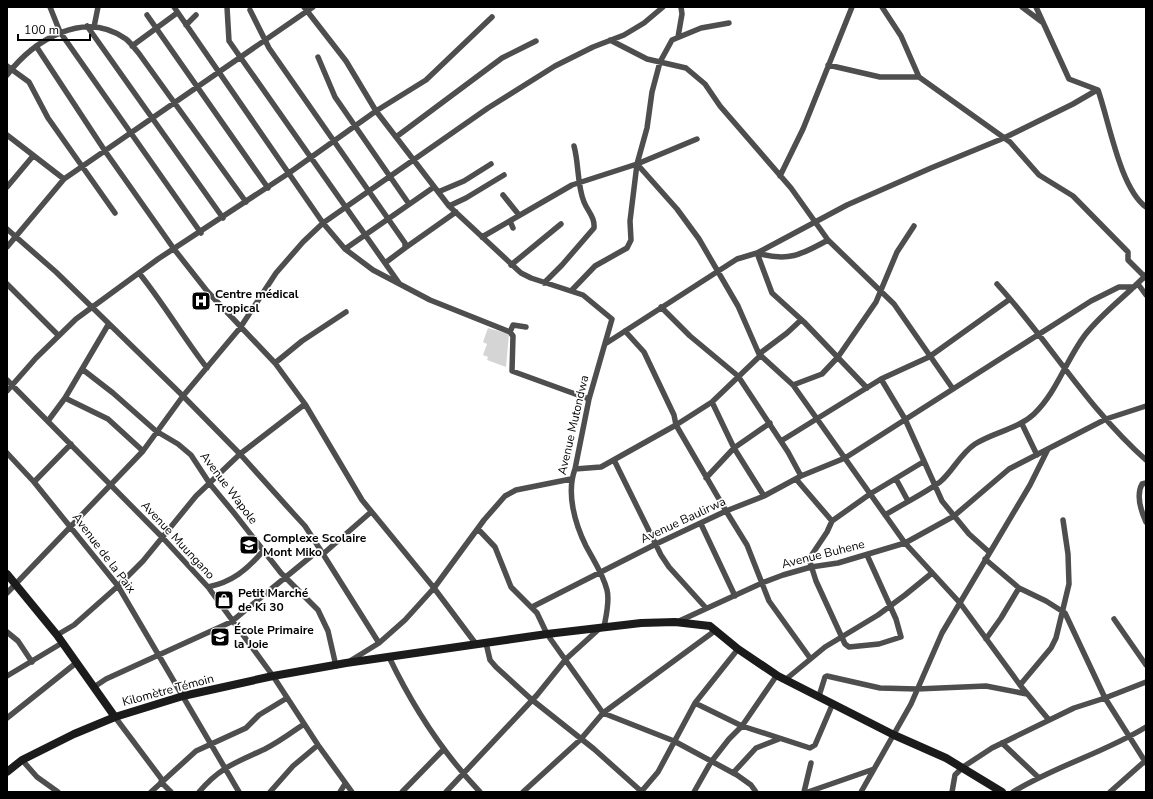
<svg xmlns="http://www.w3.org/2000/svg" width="1153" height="799" viewBox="0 0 1153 799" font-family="'Nunito Sans',sans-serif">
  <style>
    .green { fill: #d5d5d5 }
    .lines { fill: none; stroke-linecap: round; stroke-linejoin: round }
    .street { stroke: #4e4e4e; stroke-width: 5.5 }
    .secondary { stroke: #1b1b1b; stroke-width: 8 }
    .labels { text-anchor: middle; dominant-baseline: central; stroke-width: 3.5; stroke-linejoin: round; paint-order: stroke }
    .poi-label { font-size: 12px; font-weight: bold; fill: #000; stroke: #fff; text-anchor: start }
    .street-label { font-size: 12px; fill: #000; stroke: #fff }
  </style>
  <rect width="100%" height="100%" fill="#fff"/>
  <path class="green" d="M488,328L509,334L506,367L487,360L488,357L483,355L487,344L483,342Z"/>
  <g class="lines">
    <path class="street" d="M50,7L60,32L201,233
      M174,7L323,223L345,249L373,270L430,300L510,332L513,336L512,371L589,399
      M227,7L229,41L399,283
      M304,7L346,61L376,111L449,206L521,273L531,278L583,295L612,319L589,399L575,469C566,493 575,524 586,546C594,561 603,574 607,590C610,601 606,616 604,627
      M882,7L901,36L919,77L1010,142L1039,175L1073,196L1128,252V260L1146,278
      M1022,7L1042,22
      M1036,7L1069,79L1098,90C1109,121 1120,188 1146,207
      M250,10L269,48L405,243V248L385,263
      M147,15L268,188
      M186,25L196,15
      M87,26L223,218
      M94,27L98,7
      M678,37L682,14L681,7
      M610,40L647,59L686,68L705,84L720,106L791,188L828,240L894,304L953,389
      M36,46L105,151L174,249L207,291L275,363L305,404L362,500L434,588L476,644
      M132,46L177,13
      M318,57L335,97L409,204
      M828,65L880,77H919
      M7,66L29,82L48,118L115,213
      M7,75C34,40 84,9 126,39C131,43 136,50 140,55L246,202
      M7,135L64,179
      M396,137L502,58L536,41
      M637,164L677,209L699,239L738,306L759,354L793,385L905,543L960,603L1020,685L1049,720
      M780,176L803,129L852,7
      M7,187L33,156
      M438,192L464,181L491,164
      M503,195L519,215
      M449,206L466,198L504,175
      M510,221L513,228
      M7,229L56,272L183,396L240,454L293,513L305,526L323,554L379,643
      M482,237L572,185L637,164L697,139
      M7,247L64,179L313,7
      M405,248L456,212
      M345,249L434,187
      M757,253L772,293L804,322L867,388
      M757,253C788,262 801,255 828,240
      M511,265L561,224
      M139,273C164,304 183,337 207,368
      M544,283L562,265L594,228C595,217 588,212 584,202C577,185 579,164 574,146
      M7,284L58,335
      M997,284C1049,341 1088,409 1146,460
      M1138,284L1146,295
      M572,290L595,266L627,248L631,240L630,221L637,164L647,128L652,92L660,62L672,40L701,28L729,23
      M661,307L690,336L738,376L788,452L801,476
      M625,331L644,352L674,415L676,425L726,511L747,545L769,601L810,658
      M510,332L513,325L526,327
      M605,344L737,259L757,253L847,205L931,168L1004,138L1073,104L1097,90
      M759,354L787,333L801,320
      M275,363L302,341L346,312
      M82,369L113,393L156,431L178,444L191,455L210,484L234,513L281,573L318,610L328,631L336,666
      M881,379L905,419L942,501L969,534L989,552
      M7,380L162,537L208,587L273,676L318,745L352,792
      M793,385L822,374L838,357L876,302L897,252L914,226
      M7,391L36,358L76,319L158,259L289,173L376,111L426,80L492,17
      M65,398L108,419L143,451
      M712,402L734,448L764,496
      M48,421L65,398L108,325
      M1022,424L1037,455
      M781,441L881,379L929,357L1010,299
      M7,453L34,482L118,586L239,792
      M614,460L661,555L669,567L706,608
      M575,469L601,467L676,425L712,402L761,355
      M706,478L734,448L770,423
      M796,479L832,521
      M896,479L908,501
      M34,482L71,444
      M1146,483L1142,484C1136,495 1141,511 1146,522
      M885,515C903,504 923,494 940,482C953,471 960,454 975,444C994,432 1018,429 1034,414C1057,392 1066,360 1085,335C1103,312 1126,296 1146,275
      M701,524L735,596
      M478,529L495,547L511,587L537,613L547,634L603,713L674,741L737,775L751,785L756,792
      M323,554L371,512
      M867,555L896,619L901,637L879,644L849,647L845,644L816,581L809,559L827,532L832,521L870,494L923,462
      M985,559L1019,588L1046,601L1065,613L1105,698L1146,763
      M208,587C232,582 247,570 263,551
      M7,593L143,451L183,396L240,328L276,273L303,242L323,223L488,108L555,66L593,47L624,35L644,23L663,7
      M532,607L656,544L726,511L764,496L801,476L845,458L1091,301L1119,287H1134
      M1114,619L1146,665
      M677,622L762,583L783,575L811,567L838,563L905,543L954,516L1009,469L1106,419L1146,406
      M7,632L18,641L32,662
      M57,635L74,625L118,586L143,561L196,496L240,454L305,404
      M986,639L1001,618L1019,588
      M486,643L490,660L496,667L531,699L594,749L642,792
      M389,657C412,705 443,753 480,792
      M350,661L379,643L405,620L434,588L484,520L505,496L516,490L571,479
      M7,676L62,643
      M785,680L825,647L878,615L905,595L932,573
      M1020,685L1051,648L1056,638L1069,584L1068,554L1063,520
      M94,687L106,679L231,622L320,549
      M819,696L825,677L827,676L880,688L917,689L986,686L1027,694
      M695,703L742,726L810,748L815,745L833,703
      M115,717L163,781
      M7,718L76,663
      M1002,743L1038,777
      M22,760L37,777L58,792
      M733,773L756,748L779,739
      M161,782L171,792
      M151,792L196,751L246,728L259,715L287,698
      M199,792C220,767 237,762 265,749C279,742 291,733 304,724
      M270,792L293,766L318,745
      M340,792L345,784
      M402,792L444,749
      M446,792L537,695L566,659L599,629
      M523,792L581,739L603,713L716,630
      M641,792L658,772L695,703L738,649
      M694,792L711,762L729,739L742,726L777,675
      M804,792L811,763
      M808,792L874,769
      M861,792L911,704L942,633L1030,485L1048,449
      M952,792L955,775L963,767L992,748L1074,708L1105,698L1146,682
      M1013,792C1055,766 1104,753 1146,727
      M1110,792L1145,761"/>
    <path class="secondary" d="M7,574L57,635L115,717
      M7,772L22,760L74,734L115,717L183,696L273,676L346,663L547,634L641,623L675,622L710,626L738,649L778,676L894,735L946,758L1002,792"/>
  </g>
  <defs>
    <symbol id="hospital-square" viewBox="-11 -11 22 22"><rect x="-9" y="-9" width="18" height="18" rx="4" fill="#000" stroke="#fff"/><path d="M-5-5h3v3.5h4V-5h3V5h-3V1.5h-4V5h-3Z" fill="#fff"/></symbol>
    <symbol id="school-square" viewBox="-11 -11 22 22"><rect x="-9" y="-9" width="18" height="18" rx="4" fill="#000" stroke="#fff"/><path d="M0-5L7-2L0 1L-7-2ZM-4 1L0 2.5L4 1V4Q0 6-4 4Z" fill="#fff"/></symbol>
    <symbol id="shop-square" viewBox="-11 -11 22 22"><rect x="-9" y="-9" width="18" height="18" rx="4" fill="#000" stroke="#fff"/><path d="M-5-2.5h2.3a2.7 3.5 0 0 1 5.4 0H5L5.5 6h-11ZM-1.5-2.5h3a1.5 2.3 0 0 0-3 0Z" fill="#fff"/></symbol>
  </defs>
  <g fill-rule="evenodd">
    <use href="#hospital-square" x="190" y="290" width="22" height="22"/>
    <use href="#school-square" x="238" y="534" width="22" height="22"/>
    <use href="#shop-square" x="213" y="589" width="22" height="22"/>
    <use href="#school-square" x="209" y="626" width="22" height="22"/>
  </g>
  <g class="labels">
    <g class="poi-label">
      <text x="215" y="294">Centre médical<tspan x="215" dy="14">Tropical</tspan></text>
      <text x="263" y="538">Complexe Scolaire<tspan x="263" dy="14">Mont Miko</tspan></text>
      <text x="238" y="593">Petit Marché<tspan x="238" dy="14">de Ki 30</tspan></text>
      <text x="234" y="630">École Primaire<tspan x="234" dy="14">la Joie</tspan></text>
    </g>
    <g class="street-label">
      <text transform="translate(573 425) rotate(-77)">Avenue Mutondwa</text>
      <text transform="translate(229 488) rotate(53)">Avenue Wapole</text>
      <text transform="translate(683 520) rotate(-25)">Avenue Baulirwa</text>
      <text transform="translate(178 540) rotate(47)">Avenue Muungano</text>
      <text transform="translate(104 553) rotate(53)">Avenue de la Paix</text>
      <text transform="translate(823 554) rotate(-14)">Avenue Buhene</text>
      <text transform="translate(168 690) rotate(-15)">Kilomètre Témoin</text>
    </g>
  </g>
  <rect width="1153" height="799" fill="none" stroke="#000000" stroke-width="16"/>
  <path d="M18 34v6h72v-6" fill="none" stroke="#000000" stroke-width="2"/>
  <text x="24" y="34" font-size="12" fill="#000000" stroke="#ffffff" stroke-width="3" paint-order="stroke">100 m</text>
</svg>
